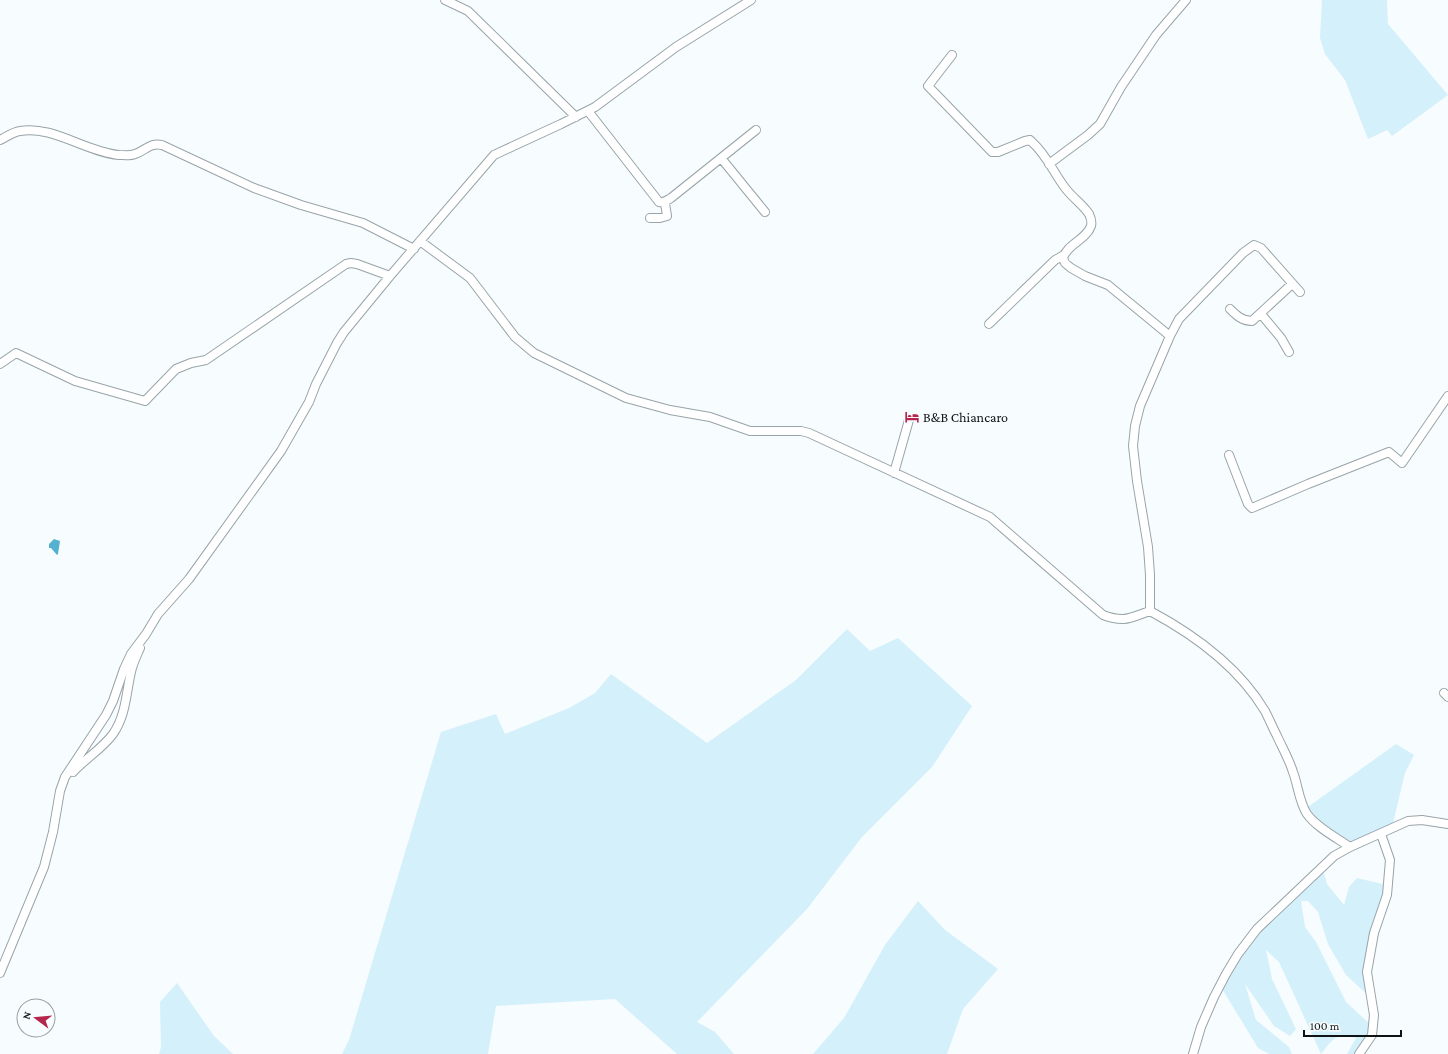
<svg xmlns="http://www.w3.org/2000/svg" width="1448" height="1054" viewBox="0 0 1448 1054" font-family="'Crimson Pro',serif">
  <style>
    .green { fill: #d4f0fb }
    .water { fill: #54b2d0 }
    .lines { fill: none; stroke-linecap: round; stroke-linejoin: round }
    .minor-casing { stroke: #98a4a9; stroke-width: 10 }
    .minor { stroke: #fff; stroke-width: 8 }
    .labels { text-anchor: middle; dominant-baseline: central; stroke-width: 3; stroke-linejoin: round; paint-order: stroke }
    .poi-label { font-size: 14px; fill: #0f1315; stroke: #f7fcfe; text-anchor: start }
  </style>
  <rect width="100%" height="100%" fill="#f7fcfe"/>
  <path class="green" d="M1322,0H1387L1388,24L1448,95L1392,136L1387,130L1368,139L1345,80L1325,54L1320,38Z
    M847,629L870,651L898,638L972,706L932,767L862,837L807,909L697,1022L715,1032L734,1054H677L615,999L496,1006L488,1054H342L349,1040L441,732L496,714L505,734L569,708L595,693L611,674L707,743L796,680Z
    M1396,744L1414,755L1405,773L1393,823L1354,844L1326,828L1305,809Z
    M1323,870L1327,884L1344,905L1349,887L1357,878L1387,885L1369,961L1371,998L1346,975L1328,944L1318,912L1308,901H1301L1305,927L1316,942L1346,1002L1373,1027L1356,1054H1347L1356,1038C1336,1033 1333,1038 1321,1054L1279,962L1266,950L1272,979L1296,1029L1290,1036L1274,1026L1245,984L1256,1020L1289,1047L1292,1054H1269L1258,1048L1221,987L1253,939Z
    M918,901L945,930L998,969L963,1009L947,1054H813L844,1018L885,945Z
    M177,983L214,1036L233,1054H159L161,1047L160,1002Z"/>
  <path class="water" d="M54,539L60,541L58,554L57,555L51,548H49V544Z"/>
  <g class="lines">
    <defs>
      <path id="minor" d="M445,0L468,11L576,117
        M952,55L928,86L992,152H998L1025,141L1030,140L1032,142C1047,155 1054,174 1066,189C1073,198 1083,205 1089,214C1091,218 1092,222 1091,226C1086,240 1067,244 1063,258L1065,263L1071,268L1085,276L1108,285L1170,336
        M588,111L659,202C664,203 666,201 671,198L756,130
        M0,140C6,137 13,132 20,131C52,125 86,152 119,155C124,155 130,156 135,154C145,151 150,142 162,145L254,188L301,205L363,223L414,249
        M721,158L765,212
        M1049,164L1088,135L1100,124L1121,87L1156,35L1186,0
        M650,218H660L667,216L665,203
        M420,241L470,278L515,337L534,353L626,398L670,410L710,417L750,431H801L809,433L990,517L1103,615C1125,623 1129,618 1150,611C1195,635 1238,666 1265,711C1269,719 1273,728 1277,736C1282,747 1289,759 1293,772C1298,785 1299,802 1307,814C1316,827 1337,838 1350,847
        M1230,309C1236,315 1242,321 1252,321L1292,284
        M1261,314L1281,338L1289,352
        M989,324L1055,260L1064,255
        M0,364L16,353L75,381L145,401L176,369L191,363L206,360L346,264L351,263L357,264L390,276
        M1229,455L1248,504L1252,508L1308,484L1389,452L1402,463L1448,396
        M894,473L909,420
        M1150,611V575L1148,547L1137,481L1133,446L1135,426L1140,406L1170,336L1179,319L1243,253L1254,245L1261,248L1300,292
        M1444,693L1448,697
        M73,772C86,758 102,749 113,734C127,714 126,690 132,668C134,661 137,655 140,648
        M0,973L44,867L53,832L60,791L65,777L106,715L113,701L124,669L131,654L146,634L158,614L189,579L281,451L309,402L316,384L337,343L344,332L390,276L494,155L561,124L595,107L676,47L751,0
        M1193,1054L1201,1027L1214,997L1226,974L1238,954L1257,929L1334,856L1350,847L1408,821L1422,820L1448,824
        M1359,1054L1372,1035L1374,1015L1367,972L1374,933L1387,895L1390,860L1381,834"/>
    </defs>
    <use href="#minor" class="minor-casing"/>
    <use href="#minor" class="minor"/>
  </g>
  <defs>
    <symbol id="hotel-bare" viewBox="-9 -9 18 18"><path d="M-6-4.5h1.5V1H6V5H4.5V3h-9V5H-6ZM-4 0a1.8 1.8 0 1 1 3.6 0ZM.5 0V-2.5h3Q6-2.5 6 0Z" fill="#b6254b" stroke="#f7fcfe" stroke-width="2.5" paint-order="stroke"/></symbol>
  </defs>
  <g fill-rule="evenodd">
    <use href="#hotel-bare" x="902" y="407" width="20" height="20"/>
  </g>
  <g class="labels">
    <g class="poi-label">
      <text x="923" y="417">B&amp;B Chiancaro</text>
    </g>
  </g>
  <g transform="translate(36 1018) rotate(286)"><circle r="19" fill="#f7fcfe" stroke="#9a9fa1"/>
  <path d="M0-3L7 15L0 10L-7 15Z" fill="#b6254b"/>
  <text y="-6" font-size="11" font-weight="bold" text-anchor="middle" fill="#0f1315">N</text>
  </g>
  <path d="M1304 1030v6h97v-6" fill="none" stroke="#0f1315" stroke-width="2"/>
  <text x="1310" y="1030" font-size="12" fill="#0f1315" stroke="#f7fcfe" stroke-width="3" paint-order="stroke">100 m</text>
</svg>
